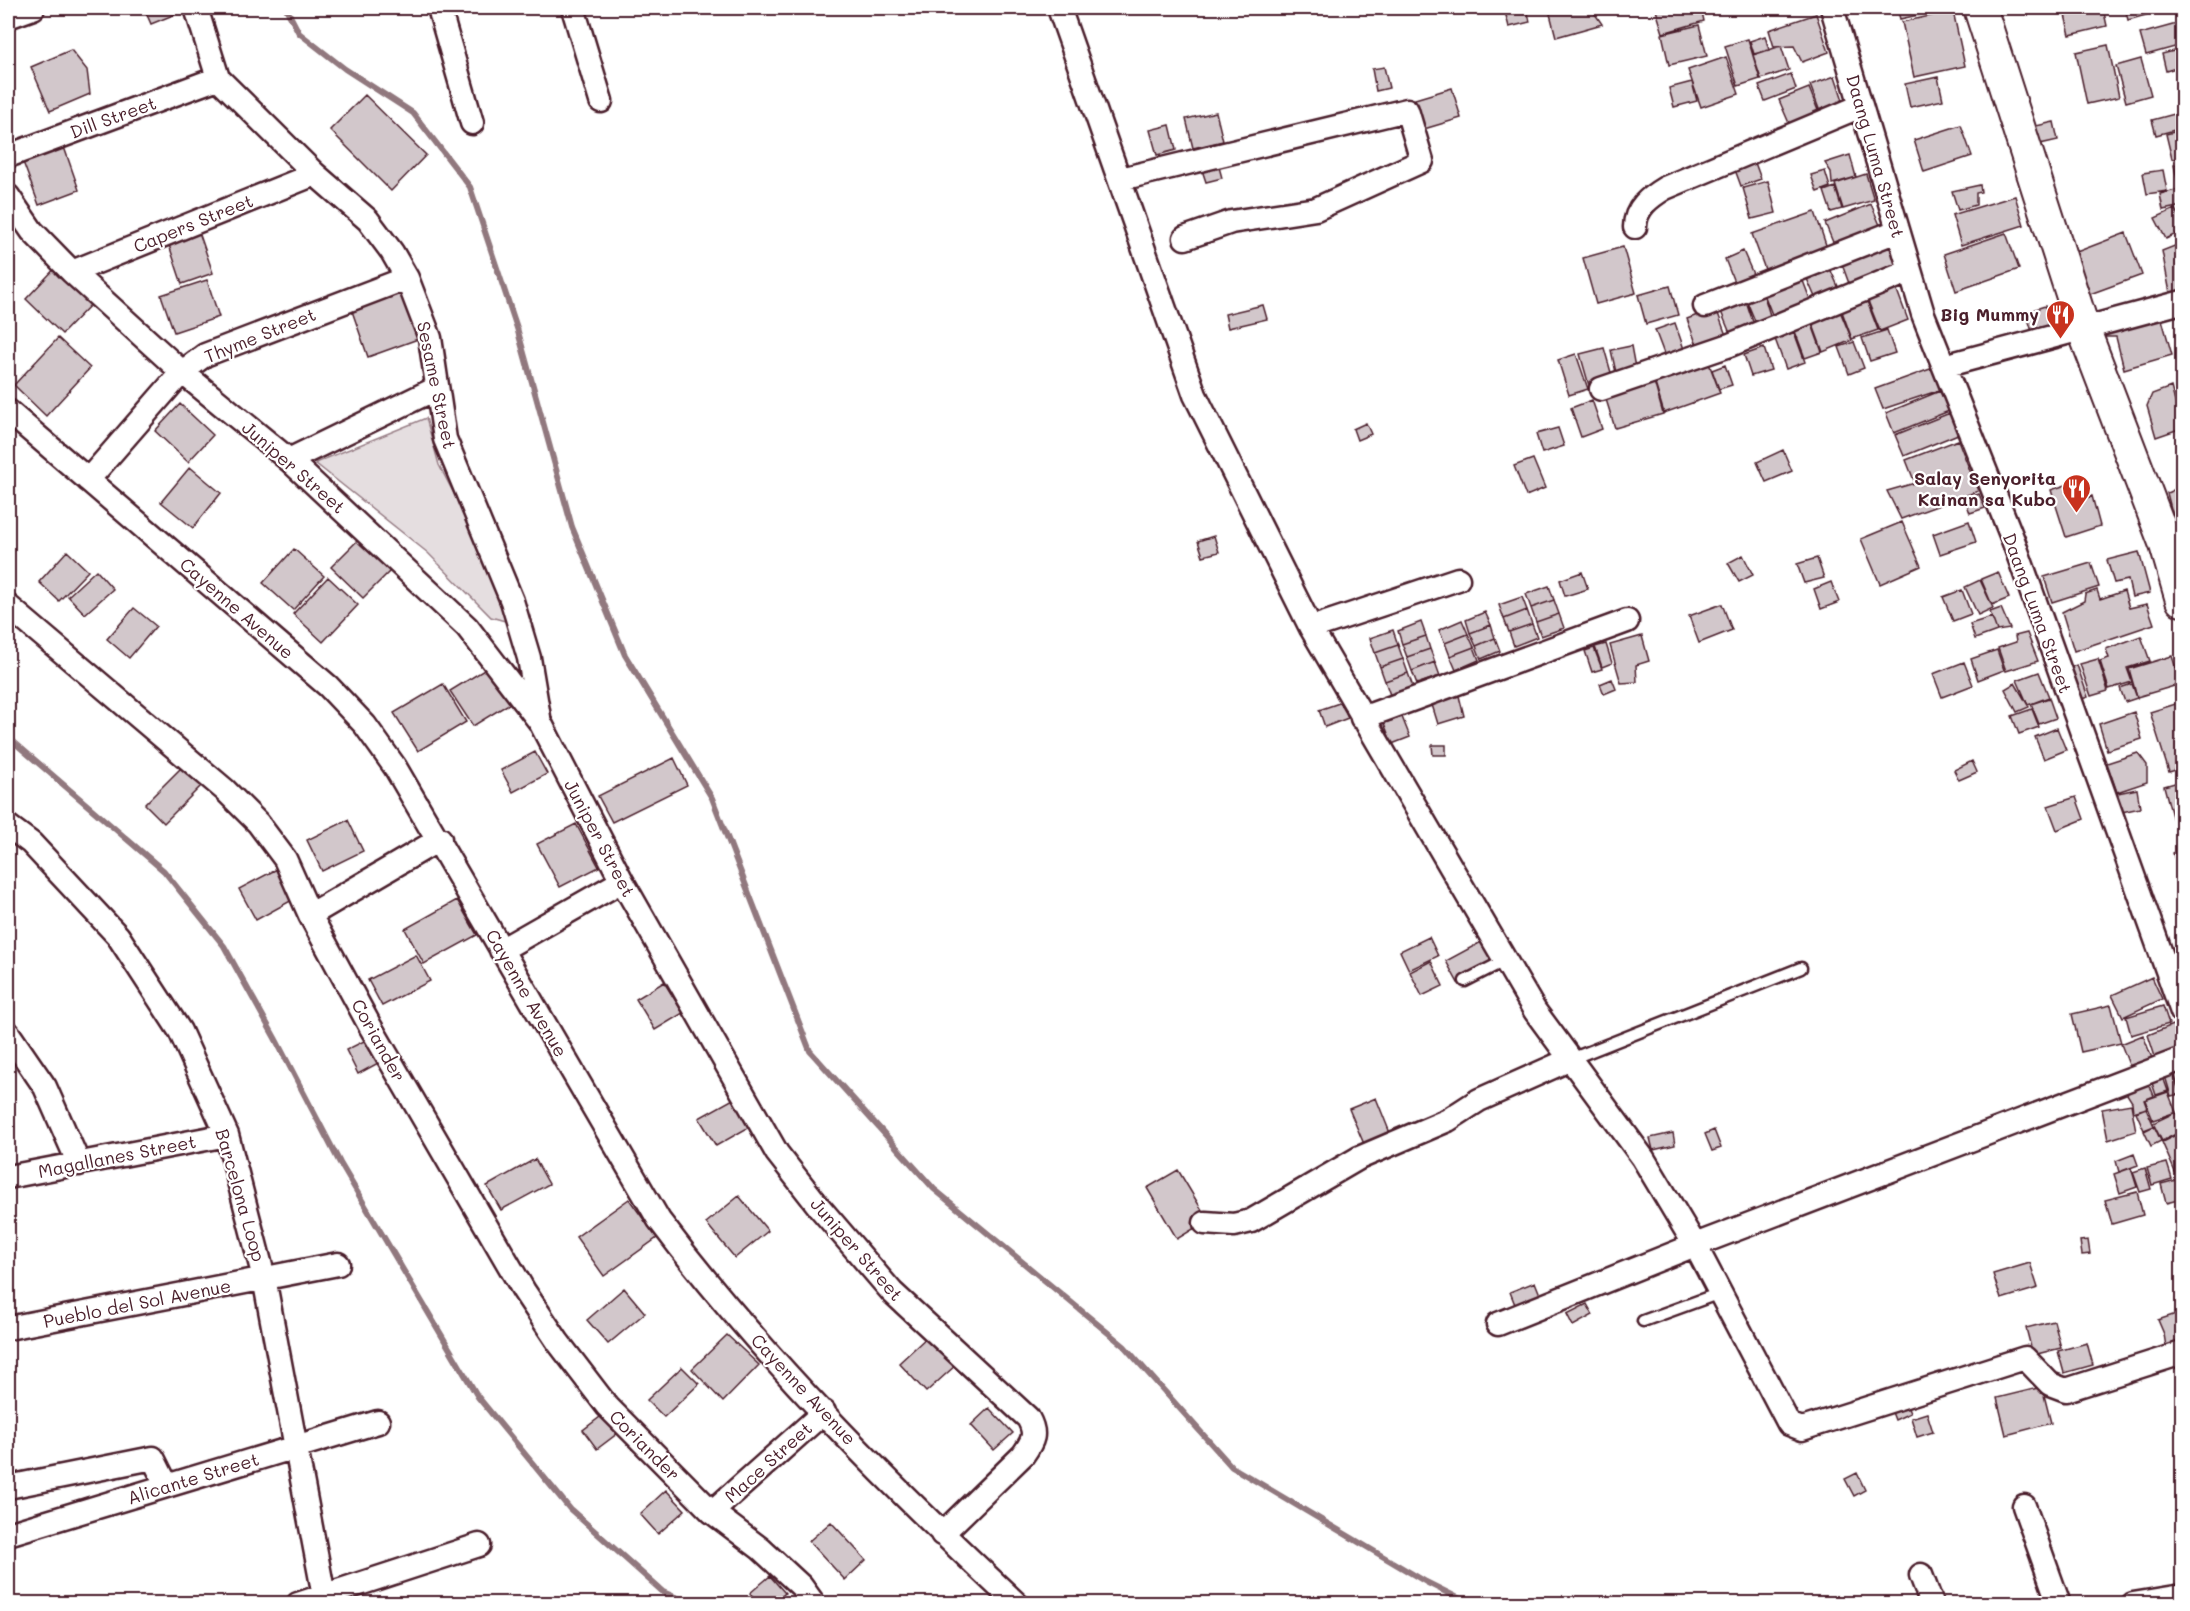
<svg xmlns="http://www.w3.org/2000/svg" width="2190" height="1611" viewBox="0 0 2190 1611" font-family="Mali,sans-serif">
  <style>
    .green { fill: #e5dee0; stroke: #987e86; stroke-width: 1.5 }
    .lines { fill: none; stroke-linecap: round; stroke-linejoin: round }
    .stream { stroke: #91787e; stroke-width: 6 }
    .building { fill: #d2c7cb; stroke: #4a1f2b; stroke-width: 1.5 }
    .lane-casing { stroke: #4a1f2b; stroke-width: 15 }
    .street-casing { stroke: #4a1f2b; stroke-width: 27 }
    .secondary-casing { stroke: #4a1f2b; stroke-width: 36 }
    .lane { stroke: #fff; stroke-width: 10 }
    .street { stroke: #fff; stroke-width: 22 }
    .secondary { stroke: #fff; stroke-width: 32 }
    .labels { text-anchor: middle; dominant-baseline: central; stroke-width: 4.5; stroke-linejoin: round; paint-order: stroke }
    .street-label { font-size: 18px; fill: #4a1f2b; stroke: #fff }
    .poi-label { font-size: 18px; font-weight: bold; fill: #4a1f2b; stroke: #fff; text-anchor: end }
  </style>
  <rect width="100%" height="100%" fill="#fff"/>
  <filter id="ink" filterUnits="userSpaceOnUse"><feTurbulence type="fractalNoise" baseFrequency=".0167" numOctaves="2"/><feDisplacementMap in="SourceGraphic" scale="12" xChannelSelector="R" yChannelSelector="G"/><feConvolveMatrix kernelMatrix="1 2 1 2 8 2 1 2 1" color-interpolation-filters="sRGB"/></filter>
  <g filter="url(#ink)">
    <path class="green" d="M426,418L439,465L473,530L507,608L505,621L491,617L428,553L315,463Z"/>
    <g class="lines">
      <path class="stream" d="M286,8L299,33L345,69L413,113L470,187L517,328L572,527L625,655L712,798L810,1051L934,1189L1124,1346L1232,1467L1426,1582L1470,1604
        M8,737L164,871L224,946L275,1038L340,1163L478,1397L570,1509L663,1592L692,1604"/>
    </g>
    <path class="building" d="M144,8H187L188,9L151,24Z
      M1504,8H1527L1530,22L1509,27Z
      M1558,8H1591L1602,24L1556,37L1549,10Z
      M1663,8H1701L1704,21L1663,33L1656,10Z
      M1897,8H1935L1936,11L1900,19Z
      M2081,8H2103L2107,26L2070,35L2064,11Z
      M2125,8H2144L2146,15L2128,20Z
      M1953,11L1965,66L1914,77L1902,22Z
      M1816,14L1829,52L1802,62L1794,46L1774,47L1769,30Z
      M2180,23L2182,45L2146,55L2140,34Z
      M1699,25L1707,56L1669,65L1662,34Z
      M1765,36L1769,50L1754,54L1750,41Z
      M1748,39L1760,79L1738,86L1725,46Z
      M2108,45L2119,97L2087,104L2076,52Z
      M1781,46L1789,70L1761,79L1753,55Z
      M2182,49V66L2166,71L2162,54Z
      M71,50L87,70L90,94L50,111L31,67Z
      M1726,57L1739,94L1701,107L1688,70Z
      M2141,59L2151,95L2126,102L2116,66Z
      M1384,67L1389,88L1376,91L1372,69Z
      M1791,74L1796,89L1765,101L1759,86Z
      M1835,76L1846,109L1822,117L1810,85Z
      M1938,77L1943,100L1910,107L1905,84Z
      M1692,82L1697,101L1674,107L1669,88Z
      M1452,88L1461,118L1424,129L1415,99Z
      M1809,88L1821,118L1792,130L1779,100Z
      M365,95L426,155L391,191L330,130Z
      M1216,112L1223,141L1193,148L1186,119Z
      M2182,112V128L2156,135L2152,120Z
      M2054,122L2058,140L2040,144L2036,126Z
      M1170,125L1176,150L1157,155L1150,130Z
      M1961,125L1972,156L1924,172L1914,140Z
      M2182,130V157L2172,159L2166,134Z
      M64,147L79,190L39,205L23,162Z
      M1850,155L1856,177L1832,184L1831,172L1825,163Z
      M1216,156L1222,178L1206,182L1199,161Z
      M1754,160L1761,179L1741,186L1734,167Z
      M2182,163V183L2178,184L2174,165Z
      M2163,170L2167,191L2147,194L2143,173Z
      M1825,171L1830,187L1817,192L1811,175Z
      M1866,174L1874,200L1843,209L1835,184Z
      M1768,181L1776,213L1752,219L1743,188Z
      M1980,185L1981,192L1976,193V205L1958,210L1952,191Z
      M1835,187L1842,209L1831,212L1824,191Z
      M2180,189L2182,206L2163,210L2160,194Z
      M2015,196L2024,225L1961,245L1952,215Z
      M1871,204L1883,232L1837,252L1825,223Z
      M2175,209L2182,224V231L2166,239L2155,218Z
      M1815,212L1828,251L1766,272L1752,234Z
      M199,232L213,273L182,284L168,242Z
      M2006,233L2019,269L1956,291L1944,254Z
      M2126,233L2142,275L2090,294L2074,253Z
      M1891,237L1903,269L1851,289L1839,256Z
      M2182,243V295L2171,298L2162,251Z
      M1623,247L1636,293L1596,304L1583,258Z
      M1743,251L1753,274L1734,282L1725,259Z
      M1827,262L1841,293L1818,304L1804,272Z
      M60,263L97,298L62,334L26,299Z
      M1800,273L1813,307L1775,322L1762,289Z
      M207,280L219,317L174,332L161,295Z
      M1895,285L1908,320L1880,331L1866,296Z
      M1670,286L1678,315L1646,324L1638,295Z
      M1762,289L1772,322L1755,328L1744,295Z
      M1743,292L1758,328L1732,338L1717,302Z
      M402,293L418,339L368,357L352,311Z
      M1865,296L1878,330L1852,339L1840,306Z
      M1263,305L1267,319L1228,328L1225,314Z
      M2045,306L2053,332L2034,338L2026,312Z
      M1716,308L1727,338L1698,348L1687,319Z
      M2159,309L2172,355L2124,369L2116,337H2106L2096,328Z
      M1840,311L1852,340L1823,352L1812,322Z
      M1810,319L1822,352L1805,358L1793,326Z
      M1675,323L1685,352L1666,359L1655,330Z
      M1887,330L1895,353L1870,361L1862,338Z
      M1794,332L1805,362L1786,369L1775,339Z
      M58,338L90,368L46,416L14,385Z
      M1854,342L1864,368L1849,374L1839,347Z
      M1631,346L1636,373L1617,377L1611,350Z
      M1604,348L1614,383L1590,389L1580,354Z
      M1764,348L1771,370L1751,376L1744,355Z
      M1576,354L1588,389L1569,395L1558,360Z
      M1707,358L1720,393L1664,413L1653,377Z
      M1725,365L1732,385L1719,389L1712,370Z
      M1933,368L1940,390L1883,409L1875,389Z
      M1653,378L1663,414L1615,428L1604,393Z
      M2171,387L2182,428L2156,437L2147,406L2152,394Z
      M1940,391L1949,411L1894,433L1886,413Z
      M1592,400L1602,429L1581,437L1571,408Z
      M180,404L213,435L188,462L155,431Z
      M1950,413L1958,434L1904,456L1895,435Z
      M1366,423L1371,434L1357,440L1353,429Z
      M1558,428L1564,446L1542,453L1536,434Z
      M1958,440L1978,491L1901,519L1887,491L1915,483L1906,460Z
      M1783,450L1792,471L1766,482L1757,462Z
      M1533,459L1545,488L1526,496L1514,466Z
      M190,467L221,493L193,528L161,502Z
      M2069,484L2074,502L2092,496L2100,526L2066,537L2051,490Z
      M2182,486V522L2175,524L2167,493Z
      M1979,494L1985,508L1970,513L1965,499Z
      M1969,521L1976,542L1940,554L1933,534Z
      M1902,522L1921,566L1880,584L1861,539Z
      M1214,536L1219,552L1203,556L1198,541Z
      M361,537L393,568L363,598L331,567Z
      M294,549L324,576L293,610L263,583Z
      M67,551L88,571L59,601L39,582Z
      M2139,552L2150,593L2132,597L2128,580L2114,583L2107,560Z
      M1743,555L1753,575L1739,582L1728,563Z
      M1817,558L1824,578L1804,583L1797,564Z
      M2091,563L2099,587L2052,602L2044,577Z
      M96,570L113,589L85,614L68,596Z
      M1582,572L1588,589L1565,596L1560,580Z
      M1998,572L2009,598L1992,605L1981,579Z
      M328,577L358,605L323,642L293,614Z
      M1980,580L1993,608L1978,615L1965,587Z
      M1831,582L1839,602L1821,609L1814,589Z
      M1549,586L1554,600L1531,608L1526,594Z
      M1962,590L1971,614L1953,621L1943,597Z
      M2097,590L2100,599L2124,591L2129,608L2147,604L2154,624L2074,651L2062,612L2084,601L2085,594Z
      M1522,597L1527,610L1504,619L1499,605Z
      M1554,600L1559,614L1536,622L1531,608Z
      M1722,604L1732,630L1699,643L1689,616Z
      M134,608L156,626L129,658L107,639Z
      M2001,608L2010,629L1997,631L1990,612Z
      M1527,610L1532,624L1509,632L1504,619Z
      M1485,612L1491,625L1470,633L1466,620Z
      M1559,614L1564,628L1541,636L1536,622Z
      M1992,617L1997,631L1975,639L1970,624Z
      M1462,620L1468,634L1445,643L1439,630Z
      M1421,622L1426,636L1402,644L1398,631Z
      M1532,624L1537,637L1514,646L1509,632Z
      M1491,625L1495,638L1476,646L1470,633Z
      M1393,630L1398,645L1375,653L1370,638Z
      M2027,633L2038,661L2006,671L1998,648L2016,642L2015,636Z
      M1468,634L1474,647L1450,656L1445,643Z
      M1426,636L1430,649L1407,657L1402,644Z
      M1642,636L1649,661L1636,665L1637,682L1621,683L1610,645Z
      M2141,636L2150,661L2127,668L2132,682L2109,689L2100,661L2109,658L2106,649Z
      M1495,638L1500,651L1481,659L1476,646Z
      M1606,644L1612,663L1602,667L1595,647Z
      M1398,645L1403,659L1380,667L1375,653Z
      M1474,647L1479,660L1456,670L1450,656Z
      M1594,648L1602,669L1592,672L1585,651Z
      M1430,649L1435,662L1412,671L1407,657Z
      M1997,650L2004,670L1978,680L1971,659Z
      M2172,656L2181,684L2137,697L2129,669Z
      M1403,659L1408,673L1385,681L1380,667Z
      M2098,659L2108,691L2091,696L2080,664Z
      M1435,662L1440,676L1417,684L1412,671Z
      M1964,662L1973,685L1942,697L1933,674Z
      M2077,665L2088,697L2075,701L2064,669Z
      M489,667L512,702L473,726L450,691Z
      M2039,672L2049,697L2028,705L2017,680Z
      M1408,673L1413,687L1390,695L1385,681Z
      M1612,679L1616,689L1604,694L1600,684Z
      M2015,683L2029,707L2017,712L2005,689Z
      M443,684L466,722L418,751L394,713Z
      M2132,684L2137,698L2125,702L2120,688Z
      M1457,688L1464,716L1438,724L1429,695Z
      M2049,698L2056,718L2039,724L2031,704Z
      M1342,702L1348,718L1325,727L1319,710Z
      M2182,702V768L2169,772L2150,712Z
      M2032,709L2039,727L2019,734L2012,716Z
      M2134,712L2142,739L2107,750L2099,724Z
      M1402,717L1410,737L1392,744L1384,723Z
      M2057,728L2066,750L2044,759L2035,737Z
      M1432,745H1446V755H1433Z
      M535,752L547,774L513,792L501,770Z
      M2138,753L2147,765V782L2117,792L2107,763Z
      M674,758L687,785L612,822L598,796Z
      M1972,761L1977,772L1959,780L1954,770Z
      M186,763L206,781L164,823L145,804Z
      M2182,781V822L2174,824L2164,786Z
      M2137,789L2140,808L2117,813L2113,794Z
      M2076,797L2084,819L2057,830L2048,806Z
      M348,820L363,851L322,871L307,840Z
      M576,824L599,867L560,887L537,844Z
      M2182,850V877L2180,878L2173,853Z
      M279,868L296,898L256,920L239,889Z
      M457,900L477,935L424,964L405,929Z
      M1429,937L1438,956L1409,970L1400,951Z
      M1483,941L1495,963L1458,983L1446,961Z
      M416,955L430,981L382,1006L368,980Z
      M1431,961L1443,986L1422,996L1410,972Z
      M2152,977L2162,999L2123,1017L2112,995Z
      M664,982L683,1013L655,1030L636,999Z
      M2111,1005L2121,1043L2081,1052L2072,1014Z
      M2163,1006L2169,1024L2131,1035L2126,1017Z
      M2175,1024L2182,1044V1052L2157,1063L2148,1035Z
      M2143,1035L2153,1061L2131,1070L2121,1044Z
      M370,1038L382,1061L358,1074L346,1050Z
      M2182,1069V1093L2180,1094L2174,1073Z
      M2173,1073L2180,1094L2171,1096L2165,1076Z
      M2163,1077L2168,1091L2156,1095L2151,1080Z
      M2149,1083L2154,1096L2144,1100L2147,1108L2133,1112L2132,1102L2125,1091Z
      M2168,1092L2176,1112L2153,1120L2145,1100Z
      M735,1098L751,1126L716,1146L699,1118Z
      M1376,1098L1390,1133L1364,1144L1349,1109Z
      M2131,1104L2136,1131L2108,1140L2102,1109Z
      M2146,1108L2154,1126L2144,1130L2136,1112Z
      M2176,1112L2182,1131L2162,1141L2153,1123Z
      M2154,1126L2161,1141L2151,1146L2144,1131Z
      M1714,1130L1721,1148L1712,1151L1705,1134Z
      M2182,1132V1169L2175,1172L2162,1142Z
      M1673,1133L1675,1145L1653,1150L1650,1138Z
      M2134,1154L2138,1165L2119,1172L2116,1161Z
      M535,1159L549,1184L501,1210L487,1186Z
      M2167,1163L2172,1179L2152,1185L2147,1168Z
      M2131,1168L2137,1187L2120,1193L2114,1174Z
      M2145,1168L2151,1189L2140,1192L2133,1172Z
      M1178,1170L1208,1220L1177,1239L1147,1188Z
      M2180,1179L2182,1199L2166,1203L2161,1184Z
      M2137,1192L2143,1215L2112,1224L2105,1200Z
      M739,1196L768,1231L735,1258L706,1223Z
      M629,1199L657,1238L604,1276L576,1237Z
      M2088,1240L2090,1254L2082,1255L2080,1241Z
      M2030,1263L2038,1288L2001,1299L1993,1274Z
      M1535,1282L1541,1297L1516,1307L1510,1292Z
      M624,1288L645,1313L608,1344L587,1320Z
      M1587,1304L1593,1315L1573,1326L1567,1314Z
      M2182,1312V1349L2166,1347L2164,1334L2158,1320Z
      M2054,1321L2061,1348L2033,1355L2026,1328Z
      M727,1335L759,1365L723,1402L692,1369Z
      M929,1335L956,1365L926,1392L899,1363Z
      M2087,1343L2093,1365L2064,1373L2058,1351Z
      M682,1367L699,1384L664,1417L647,1400Z
      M2042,1387L2051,1423L2006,1435L1997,1398Z
      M1905,1401L1910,1413L1895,1420L1890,1407Z
      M989,1408L1013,1433L994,1450L971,1425Z
      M1927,1413L1933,1432L1917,1437L1911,1418Z
      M604,1414L618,1433L597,1449L583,1430Z
      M1857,1473L1865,1490L1854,1496L1845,1479Z
      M666,1490L685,1510L658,1534L640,1514Z
      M831,1522L866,1560L845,1580L809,1541Z
      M770,1576L785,1593L774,1604H759L750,1593Z"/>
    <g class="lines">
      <defs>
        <path id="lane" d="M1465,981L1504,961
          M1571,1059L1801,968
          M1643,1321L1720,1293"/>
        <path id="street" d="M196,8L218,78L315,174L368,220L392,252L407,278L430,338L445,439L512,601L529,658L539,717
          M439,8L472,123
          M573,8L601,101
          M1059,8L1195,395L1311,628L1535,1011L1643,1158L1695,1245L1789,1424L1802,1429L2025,1358L2050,1384L2066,1390L2182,1353
          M1832,8L1923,314L2013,540L2182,1012
          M8,17L33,8
          M8,156L218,78
          M1121,179L1407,110L1422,161L1316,209L1231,222L1185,238
          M8,196L32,231L72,272L182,372L289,460L467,627L540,722L622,881L777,1153L820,1208L892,1292L1028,1418C1037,1434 1033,1441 1023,1455L942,1534
          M1635,227C1635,208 1650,197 1665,188L1861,106
          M72,272L315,174
          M1705,306L1897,231
          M1944,366L2182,302
          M1601,389L1730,345L1910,271
          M8,411L328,686L365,725L395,767L659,1220C764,1360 890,1485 1017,1604
          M289,460L437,388
          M88,480L182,372L205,355L407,278
          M8,606L225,790L258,823L285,859L310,915L370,1026L524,1291L558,1342L607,1406L712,1512L761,1549L801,1586L814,1604
          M1311,628L1458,579
          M1362,718L1627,621
          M8,826L31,843L118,936L180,1031L227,1135L264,1278L324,1596
          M310,915L440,839
          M501,950L622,881
          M8,1033L45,1087L79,1164
          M8,1177L227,1135
          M1205,1223L1234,1225L1251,1221L1359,1158L1448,1120L1479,1100L1571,1059
          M1498,1324L1695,1245L2182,1059
          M8,1328L338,1264
          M8,1487L153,1458L167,1486
          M2024,1506L2059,1604
          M712,1512L824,1412
          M8,1534L378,1422
          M1921,1575L1932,1604
          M298,1604L479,1545
          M2133,1604L2182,1596"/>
        <path id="secondary" d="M1980,8L2083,328L2166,545L2182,600"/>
      </defs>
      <use href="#lane" class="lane-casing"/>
      <use href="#street" class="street-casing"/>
      <use href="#secondary" class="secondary-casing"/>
      <use href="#lane" class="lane"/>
      <use href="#street" class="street"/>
      <use href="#secondary" class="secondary"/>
    </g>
  </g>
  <defs>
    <symbol id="restaurant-pin" viewBox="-11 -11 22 30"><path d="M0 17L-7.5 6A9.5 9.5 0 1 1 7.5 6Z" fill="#c8321e" stroke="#fff"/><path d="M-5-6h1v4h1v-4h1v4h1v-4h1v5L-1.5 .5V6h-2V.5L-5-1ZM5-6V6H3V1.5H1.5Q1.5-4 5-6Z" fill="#fff"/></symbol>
  </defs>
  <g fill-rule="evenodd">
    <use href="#restaurant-pin" x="2044" y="298" width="33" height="45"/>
    <use href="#restaurant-pin" x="2060" y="472" width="33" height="45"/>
  </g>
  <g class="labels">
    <g class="street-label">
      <text transform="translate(113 117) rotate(-20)">Dill Street</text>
      <text transform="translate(1876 156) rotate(74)">Daang Luma Street</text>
      <text transform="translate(193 223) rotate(-22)">Capers Street</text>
      <text transform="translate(260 335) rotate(-22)">Thyme Street</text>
      <text transform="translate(437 385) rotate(78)">Sesame Street</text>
      <text transform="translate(294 467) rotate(41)">Juniper Street</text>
      <text transform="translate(237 608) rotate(41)">Cayenne Avenue</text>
      <text transform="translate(2038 613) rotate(70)">Daang Luma Street</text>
      <text transform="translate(600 838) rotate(62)">Juniper Street</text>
      <text transform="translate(527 993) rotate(60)">Cayenne Avenue</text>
      <text transform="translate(379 1040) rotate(61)">Coriander</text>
      <text transform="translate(117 1156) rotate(-11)">Magallanes Street</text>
      <text transform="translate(241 1195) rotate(74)">Barcelona Loop</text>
      <text transform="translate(857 1249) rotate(49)">Juniper Street</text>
      <text transform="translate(137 1303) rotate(-11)">Pueblo del Sol Avenue</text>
      <text transform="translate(804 1389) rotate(47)">Cayenne Avenue</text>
      <text transform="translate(645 1445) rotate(45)">Coriander</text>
      <text transform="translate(768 1462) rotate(-42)">Mace Street</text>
      <text transform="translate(193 1478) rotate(-17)">Alicante Street</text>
    </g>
    <g class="poi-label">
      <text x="2039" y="314">Big Mummy</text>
      <text x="2056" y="478">Salay Senyorita<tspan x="2056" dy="21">Kainan sa Kubo</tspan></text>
    </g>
  </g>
  <rect width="2190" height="1611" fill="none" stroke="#fff" stroke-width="30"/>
  <rect x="15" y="15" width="2160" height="1581" fill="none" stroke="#4a1f2b" stroke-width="2" filter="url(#ink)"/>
</svg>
